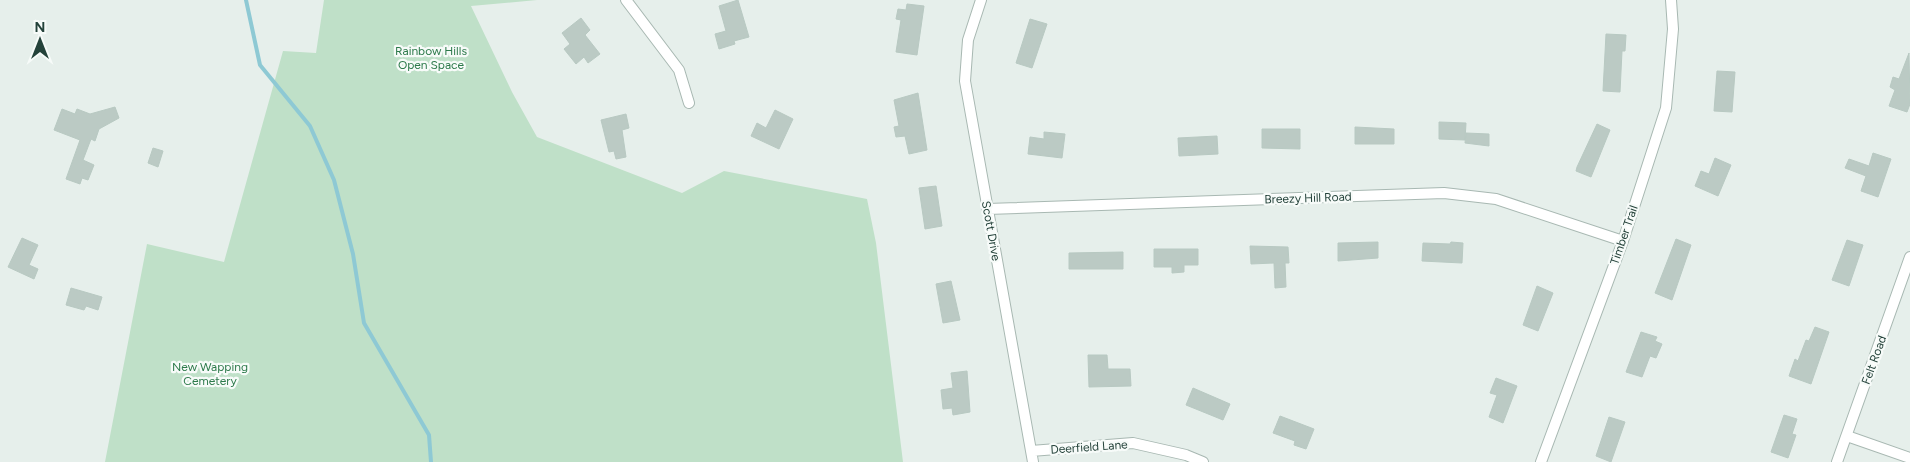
<svg xmlns="http://www.w3.org/2000/svg" width="1910" height="462" viewBox="0 0 1910 462" font-family="Figtree,sans-serif">
  <style>
    .green { fill: #bfe0c8 }
    .lines { fill: none; stroke-linecap: round; stroke-linejoin: round }
    .stream { stroke: #8ec9d4; stroke-width: 4 }
    .building { fill: #bbcac4; stroke: #b8c9c2 }
    .minor-casing { stroke: #a8b8b2; stroke-width: 12 }
    .minor { stroke: #fff; stroke-width: 10 }
    .labels { text-anchor: middle; dominant-baseline: central; stroke-width: 4.5; stroke-linejoin: round; paint-order: stroke }
    .park-label { font-size: 12px; fill: #2d7a4b; stroke: #f7fbf9 }
    .street-label { font-size: 12px; fill: #24423a; stroke: #f7fbf9 }
  </style>
  <rect width="100%" height="100%" fill="#e6efeb"/>
  <path class="green" d="M324,0H537L471,6L512,92L537,137L682,193L724,171L867,199L876,243L903,462H105L147,244L224,262L283,51L316,53Z"/>
  <g class="lines">
    <path class="stream" d="M246,0L260,65L310,126L334,180L353,254L364,323L429,435L431,462"/>
  </g>
  <path class="building" d="M738,0L749,37L734,41L735,44L719,49L715,34L726,31L719,6Z
    M907,4L924,6L917,55L896,52L901,20L896,19L898,9L906,10Z
    M581,18L590,30L585,35L600,54L588,63L584,57L576,64L564,49L570,44L562,33Z
    M1030,19L1047,24L1032,68L1016,63Z
    M1606,34L1626,35L1625,51H1622L1620,92L1603,91Z
    M1909,53L1910,104L1907,112L1889,106L1895,90L1890,87L1893,77L1899,79Z
    M1717,71L1735,72L1732,112L1714,111Z
    M918,93L927,150L909,154L905,136L896,137L894,127L899,126L894,100Z
    M115,107L119,118L99,129L95,141L91,139L83,160L94,165L88,180L82,178L80,184L66,179L80,140L54,130L62,109L75,114L77,109L90,114Z
    M775,110L793,119L779,149L751,136L757,123L766,128Z
    M626,114L629,128L622,130L626,157L616,159L614,151L609,152L601,120Z
    M1439,122L1466,123L1465,140L1439,139Z
    M1597,124L1610,130L1591,177L1576,171L1577,167Z
    M1355,127L1394,129V144H1355Z
    M1262,129H1300V149L1262,148Z
    M1044,132L1065,134L1062,158L1028,154L1030,137L1044,139Z
    M1466,133L1489,134V146L1465,143Z
    M1217,136L1218,154L1179,156L1178,138Z
    M153,148L163,151L158,167L148,163Z
    M1873,153L1891,159L1878,197L1861,191L1866,176L1845,168L1849,159L1869,166Z
    M1715,158L1731,165L1718,196L1695,186L1701,171L1709,174Z
    M936,186L942,226L925,229L919,188Z
    M22,238L38,245L29,265L38,269L34,279L8,267Z
    M1676,239L1691,245L1672,300L1655,293Z
    M1847,240L1863,245L1849,286L1832,280Z
    M1378,242V258L1338,261V243Z
    M1451,242L1463,243L1462,263L1422,261L1423,243L1450,244Z
    M1250,246L1288,247L1289,263H1285L1286,287L1275,288L1274,263L1251,264Z
    M1154,249H1198V265H1184V272L1172,273V267H1154Z
    M1123,252V269H1069V253Z
    M951,281L960,320L943,323L936,284Z
    M1537,286L1553,293L1538,331L1523,325Z
    M71,288L102,297L98,310L86,306L84,310L66,305Z
    M1815,327L1829,332L1811,384L1789,376L1795,359L1798,361L1806,340L1809,341Z
    M1641,332L1657,337L1655,341L1662,344L1656,358L1650,356L1642,377L1626,372Z
    M1088,355H1107L1108,369H1130L1131,386L1089,387Z
    M967,371L970,412L953,415L952,408L943,409L941,390L953,388L951,373Z
    M1496,378L1517,386L1503,423L1489,417L1497,395L1490,393Z
    M1193,388L1230,404L1223,420L1186,405Z
    M1784,415L1797,419L1792,434L1796,435L1788,458L1771,452Z
    M1280,416L1314,429L1306,449L1294,445L1295,441L1273,433Z
    M1609,417L1625,422L1611,462L1596,456Z"/>
  <g class="lines">
    <defs>
      <path id="minor" d="M626,0L679,70L689,103
        M981,0L968,40L965,81L1033,462
        M987,209L1444,193L1496,199L1623,241
        M1847,436L1910,458
        M1031,451L1133,443L1186,455L1203,462
        M1541,462L1623,241L1666,108L1673,29L1671,0
        M1837,462L1910,257"/>
    </defs>
    <use href="#minor" class="minor-casing"/>
    <use href="#minor" class="minor"/>
  </g>
  <g class="labels">
    <g class="park-label">
      <text x="431" y="51">Rainbow Hills<tspan x="431" dy="14">Open Space</tspan></text>
      <text x="210" y="367">New Wapping<tspan x="210" dy="14">Cemetery</tspan></text>
    </g>
    <g class="street-label">
      <text transform="translate(1308 198) rotate(-2)">Breezy Hill Road</text>
      <text transform="translate(991 231) rotate(80)">Scott Drive</text>
      <text transform="translate(1624 235) rotate(-71)">Timber Trail</text>
      <text transform="translate(1874 360) rotate(-70)">Felt Road</text>
      <text transform="translate(1089 447) rotate(-4)">Deerfield Lane</text>
    </g>
  </g>
  <g transform="translate(40 40)" stroke="#f7fbf9" stroke-width="4" paint-order="stroke">
  <path d="M0-4L9 19L0 12L-9 19Z" fill="#24423a"/>
  <text y="-8" font-size="14" font-weight="bold" text-anchor="middle" fill="#24423a">N</text>
  </g>
</svg>
